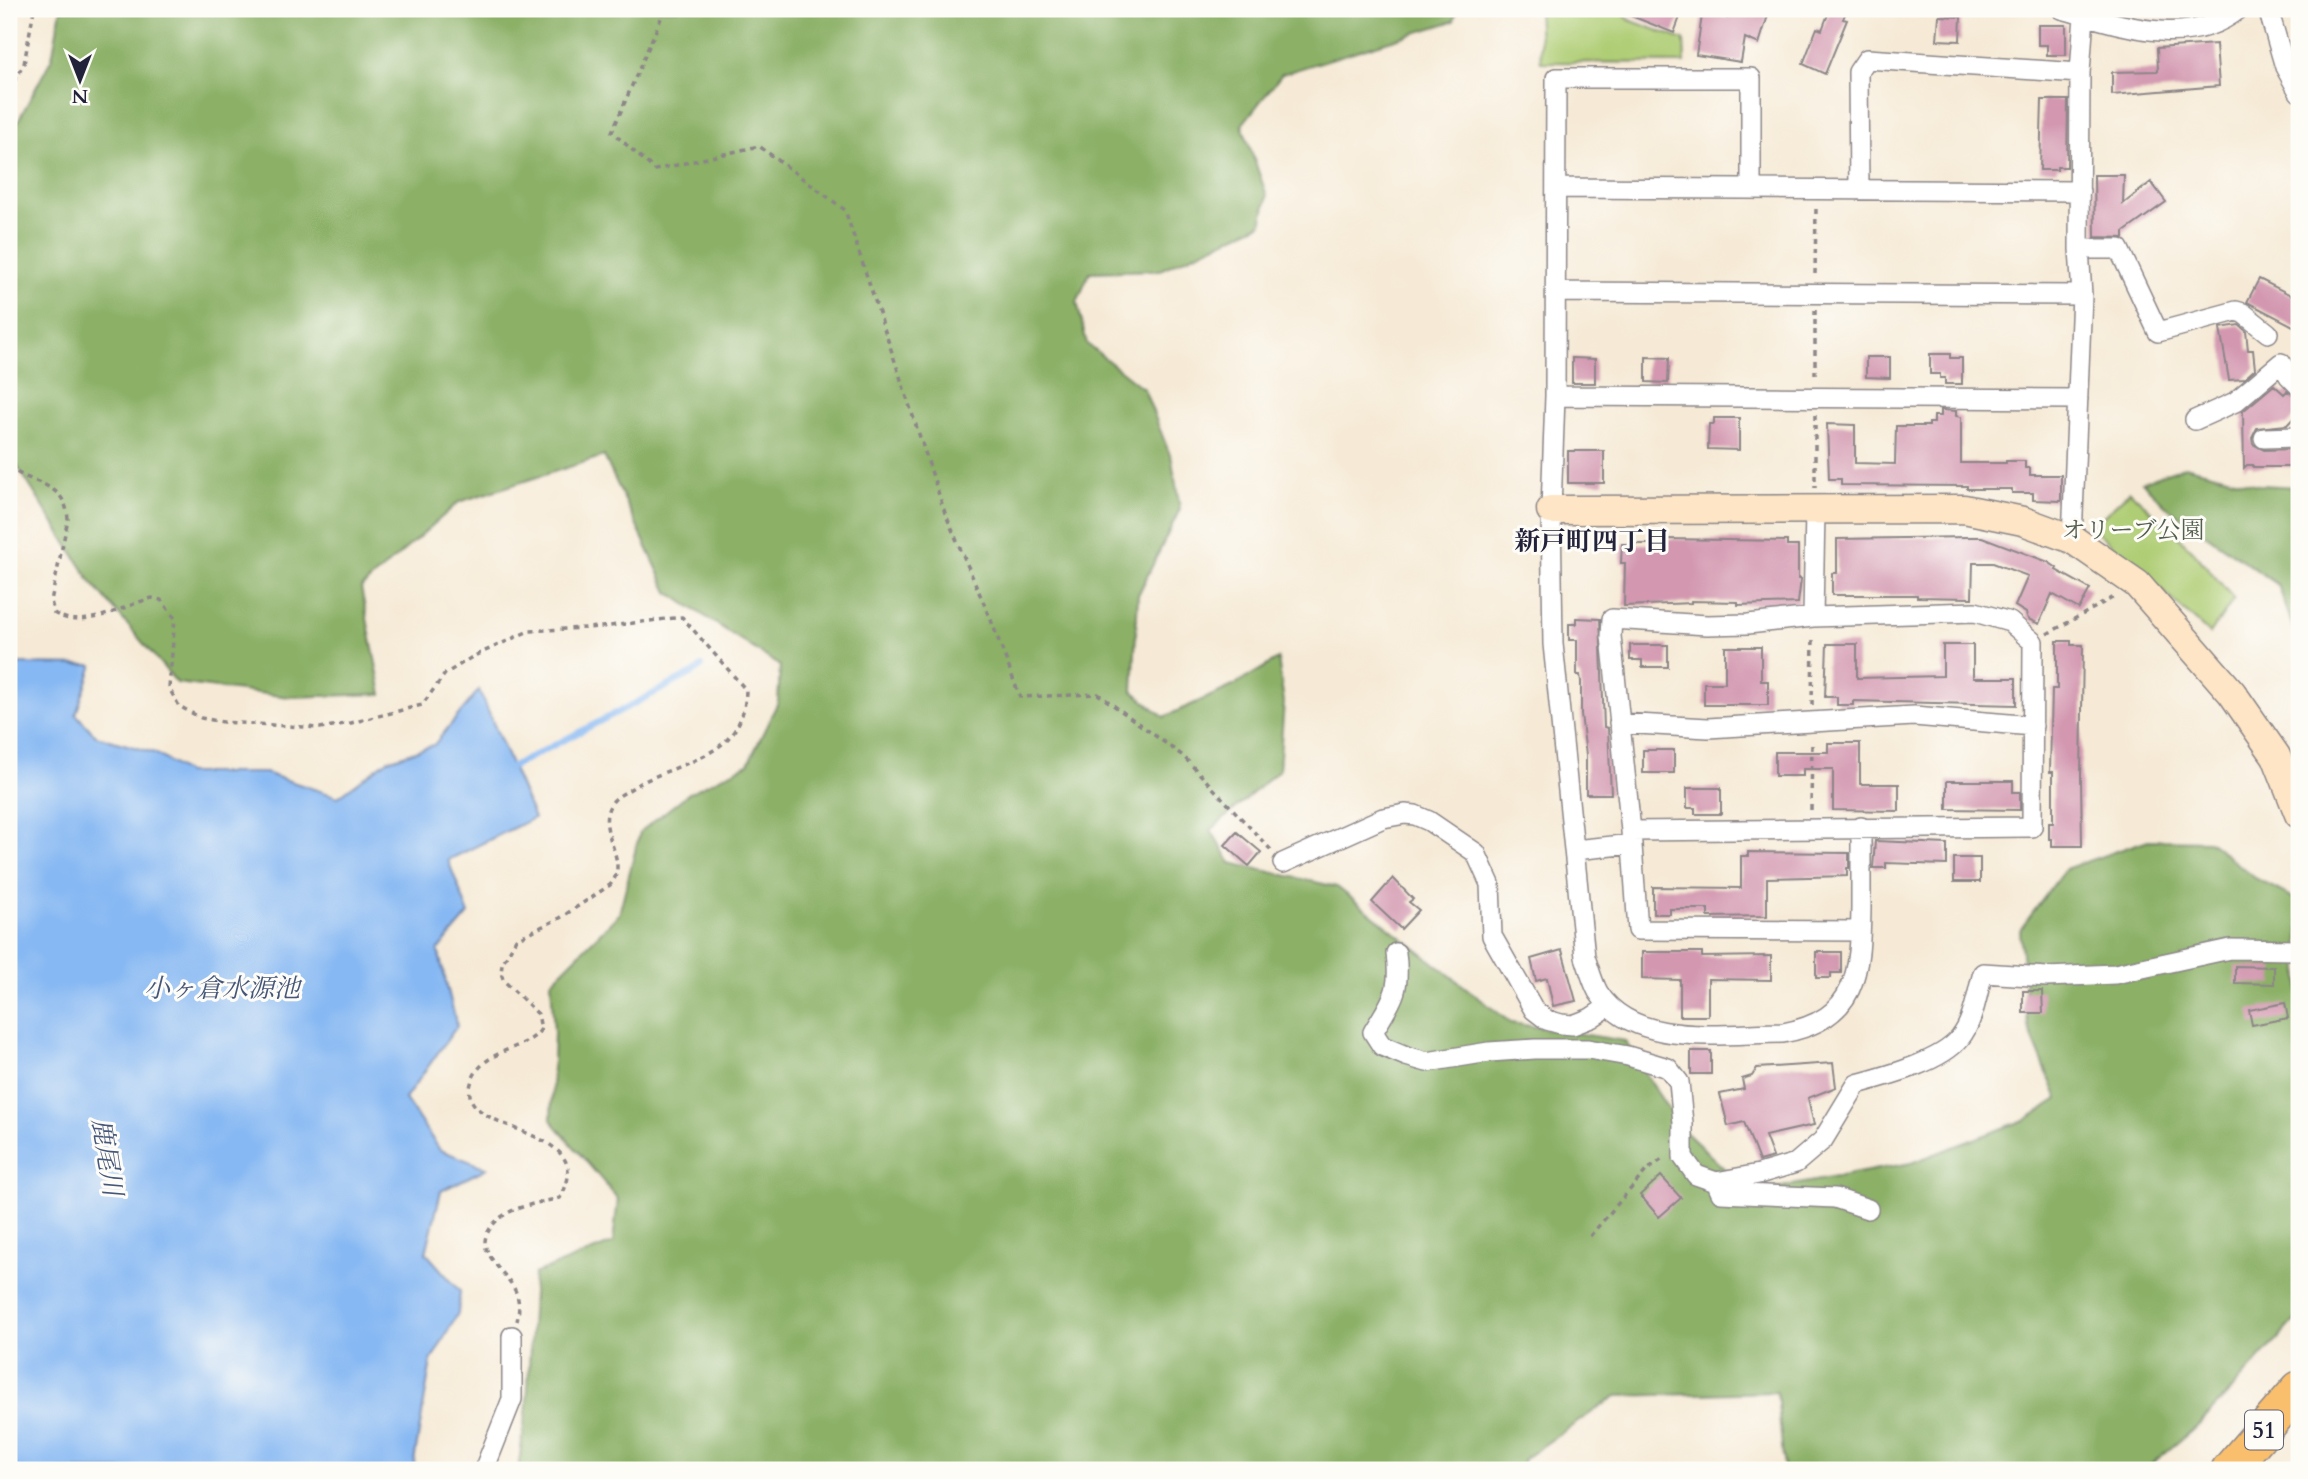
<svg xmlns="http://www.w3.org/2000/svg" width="2308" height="1479" viewBox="0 0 2308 1479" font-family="Cardo,'Noto Serif JP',serif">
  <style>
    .green { fill: #afcd74; stroke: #687858; stroke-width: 2 }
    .forest { fill: #8bb066; stroke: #566950; stroke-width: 2 }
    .water { fill: #86b8f3; stroke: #546d97; stroke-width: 2 }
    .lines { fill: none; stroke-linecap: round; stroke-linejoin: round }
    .stream { stroke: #86b8f3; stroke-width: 6 }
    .building { fill: #d398b0 }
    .street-casing { stroke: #8c8688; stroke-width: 22 }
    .secondary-casing { stroke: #8c8688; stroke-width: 31 }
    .highway-casing { stroke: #8c8688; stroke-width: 38 }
    .path { stroke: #8c8688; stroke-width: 3.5; stroke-dasharray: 5 5; stroke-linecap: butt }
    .street { stroke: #fff; stroke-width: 19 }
    .secondary { stroke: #fde5c5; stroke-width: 28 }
    .highway { stroke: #f9bf6d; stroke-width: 35 }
    .labels { text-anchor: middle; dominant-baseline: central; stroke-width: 6; stroke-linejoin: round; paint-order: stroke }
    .shield { fill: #fdfcf7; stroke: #646373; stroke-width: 2 }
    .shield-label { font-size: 23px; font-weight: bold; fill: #22223b }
    .park-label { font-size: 24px; fill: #535e4f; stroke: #fdfcf7 }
    .neighbourhood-label { font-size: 26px; font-weight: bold; fill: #22223b; stroke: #fdfcf7 }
    .water-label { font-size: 26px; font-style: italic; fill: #45567b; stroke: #fdfcf7 }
  </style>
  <rect width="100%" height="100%" fill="#fdfcf7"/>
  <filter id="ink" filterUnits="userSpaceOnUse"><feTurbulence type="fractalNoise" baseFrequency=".0143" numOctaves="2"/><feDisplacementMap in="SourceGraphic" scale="14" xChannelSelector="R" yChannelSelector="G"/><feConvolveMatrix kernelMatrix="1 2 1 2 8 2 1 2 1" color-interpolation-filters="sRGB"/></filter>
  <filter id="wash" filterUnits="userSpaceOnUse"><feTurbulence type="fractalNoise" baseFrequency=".00686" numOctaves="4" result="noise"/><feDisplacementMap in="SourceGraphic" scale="28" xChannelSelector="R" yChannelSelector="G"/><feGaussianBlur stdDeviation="1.57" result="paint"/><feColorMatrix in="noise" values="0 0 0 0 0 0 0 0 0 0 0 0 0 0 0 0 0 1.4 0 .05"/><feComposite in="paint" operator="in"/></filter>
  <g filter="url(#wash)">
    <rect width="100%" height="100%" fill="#f6ead6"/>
    <path class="green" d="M1538,9H1617L1632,21L1684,40L1685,63L1541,62Z
      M2130,491L2193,551L2234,599L2210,634L2092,527Z"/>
    <path class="forest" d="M61,9H1457L1454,21L1282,74L1242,125L1267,196L1261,224L1160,270L1090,272L1077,302L1087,344L1144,389L1172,460L1180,509L1138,595L1133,691L1164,717L1233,686L1278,659L1284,702L1279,770L1211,830L1231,863L1337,887L1511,1023L1625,1041L1678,1125L1750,1193L1911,1163L2027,1119L2058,1099L2028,1027L2020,930L2065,869L2148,840L2209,841L2255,878L2299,901V1316L2200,1424L2144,1470H1784L1777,1392L1616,1396L1525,1458L1519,1470H518L527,1405L534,1274L613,1243L618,1199L551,1120L554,1032L551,982L619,914L640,832L689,793L748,764L778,702L780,666L668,592L604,456L459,502L361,588L382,694L290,697L177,683L91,582L9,453V138L52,58Z
      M2185,466L2258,485L2299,487V644L2278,585L2169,509L2142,482Z"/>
    <path class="water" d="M9,648L12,664L93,665L76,714L96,736L155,753L187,773H265L338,797L388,760L434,745L479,690L534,818L448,860L469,914L438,950L457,1026L405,1099L440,1150L487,1168L441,1191L426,1253L460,1291L458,1313L431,1361L414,1462L416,1470H9Z"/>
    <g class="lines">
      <path class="stream" d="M512,767L695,672L702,666"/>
    </g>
    <g id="blocks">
      <path class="building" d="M1614,9H1683L1674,33Z
        M1703,9L1727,18L1729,9H1770L1759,44L1745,38L1741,62L1696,55Z
        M1830,9H1847L1843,19L1847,20L1825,74L1803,64L1817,28L1822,30Z
        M1939,16L1961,17L1960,41L1937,40Z
        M2038,25H2066V55H2047V45H2038Z
        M2216,44L2219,86L2112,95V72L2158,71L2157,48Z
        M2042,100H2068L2067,167H2057V170H2040Z
        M2094,175H2124L2123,204L2151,182L2166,202L2124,232V238L2095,237Z
        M2259,279L2299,299V329L2247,302Z
        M2239,325L2246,331L2248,350H2253L2255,369L2244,379L2229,380L2220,328Z
        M1930,354H1950V358H1962V384H1945V378H1940V374H1930Z
        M1646,357L1669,358L1668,383L1646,382Z
        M1866,357H1890V378L1866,377Z
        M1572,358L1595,359V383H1572Z
        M2274,385L2284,394L2287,391L2299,398V412L2287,425L2257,428L2252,438L2253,444L2264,450L2299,449V467H2253V465H2247L2244,468L2243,411Z
        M1941,410L1956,411V416L1961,417V463H2006V461H2025V468H2030V475H2061V501L2033,500V493H2012V489H1967V486L1841,485V479H1829L1827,424L1855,425V463L1895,464L1896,426H1929V423H1934V416H1941Z
        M1714,418H1739V450L1708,449L1709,424H1714Z
        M1568,451H1604V483H1568Z
        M1970,537H1982L2048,562L2057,568L2056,570L2090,589L2079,609L2052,594L2039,624L2028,619L2026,613L2015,606L2028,576L1993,563H1973L1972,598L1917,597V595H1832V573H1837V539Z
        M1665,539L1787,541V546H1798V579H1801L1798,603L1738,605V602L1691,601V603L1624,606L1625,563H1621L1622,544H1665Z
        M1576,618L1600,619L1604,727L1608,728L1611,794H1586V755L1581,714V681L1580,675H1577V640H1569V624H1576Z
        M2057,641H2071V645H2083L2081,777L2082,846H2052V839H2049V823H2053V772H2050L2052,689H2057Z
        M1827,644H1857V678L1943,676V645H1973V678H2016V705L1853,701V705H1837V697H1825Z
        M1630,645H1668V667H1642V660H1630Z
        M1725,647H1761V681H1768V705H1704V683H1725Z
        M1828,743H1860V784H1899V811L1833,810V769H1803V776H1775V752H1828Z
        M1643,750H1674V773H1643Z
        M1947,781H2013V792H2020V810L1947,809Z
        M1687,788H1721V814H1695V808H1687Z
        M1237,832L1261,852L1249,866L1225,845Z
        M1875,841L1947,844V865L1886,863V868H1873Z
        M1748,852L1849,853V868H1847V876L1767,878V916L1708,917V909H1670V914H1653V887L1741,888V856H1748Z
        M1954,858H1980V882H1954Z
        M1393,878L1413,899L1409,902L1419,910L1401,929L1372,902Z
        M1562,950L1576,1001L1553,1006L1547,978L1536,981L1531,959Z
        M1642,952H1702V957L1771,956V980L1708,979V1016H1680V980L1642,979Z
        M1816,952H1841V973H1831V978H1816Z
        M2235,966L2274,967V984L2235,983Z
        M2023,991H2042L2043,1013H2023Z
        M2285,1003L2288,1018L2252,1025L2249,1010Z
        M1691,1051H1711V1074H1691Z
        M1833,1063L1836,1087L1808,1098L1814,1125L1765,1136L1773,1157L1759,1161L1744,1122L1728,1126L1720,1094L1744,1089L1742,1079L1752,1076L1757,1068Z
        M1661,1176L1681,1198L1659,1217L1640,1195Z"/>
    </g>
  </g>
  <g filter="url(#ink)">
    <use href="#blocks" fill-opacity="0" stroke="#8c8688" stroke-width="2"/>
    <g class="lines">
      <defs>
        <path id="street" d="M2062,9C2119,24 2187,51 2239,9
          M2268,9L2285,67L2299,92
          M1556,188L2080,191
          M1751,189V78H1556L1555,396L1551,510L1553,644L1585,957C1589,968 1592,981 1598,992C1634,1049 1724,1033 1783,1033C1858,1019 1860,972 1861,908C1861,881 1861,854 1861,827
          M1859,190L1858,72L1867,59L2080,73
          M2079,249H2119L2158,332L2236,311L2243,313L2268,333
          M1556,292L2082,295
          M1555,396L2078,399
          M2195,420L2235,402L2281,363L2289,376L2299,386
          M2264,438L2299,437
          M2072,539L2082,295L2079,249L2080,73L2084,15
          M1813,617L1815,511
          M1619,723L1708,728L1914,716L2033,726
          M1631,831L2032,827L2033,642L2010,622L1975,612L1813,617L1748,624L1707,625L1612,619L1611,636L1631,831L1638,930L1860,931
          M1574,850L1632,844
          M1283,863L1383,818L1405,814L1415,815L1429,821L1476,853L1490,884L1492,936L1534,1010L1547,1020L1561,1024L1573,1025L1591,1018L1609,1006
          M1396,953C1401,993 1392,1000 1373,1032L1382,1046L1406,1056L1427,1062L1489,1052L1535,1049H1588L1628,1056L1668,1068L1679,1082L1683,1123V1157L1696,1175L1716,1182L1759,1174L1796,1163L1823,1140L1857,1084C1886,1076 1941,1062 1960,1038C1974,1021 1977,993 1983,973L2047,977L2115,974L2230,949L2299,950
          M1716,1182L1721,1193L1835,1198L1868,1209
          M484,1470L512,1399V1336"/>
        <path id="secondary" d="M1551,510L1964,509L2023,521L2072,539L2137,584L2232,693L2276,756L2299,814"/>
        <path id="highway" d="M2229,1470L2299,1389"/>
      </defs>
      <use href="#street" class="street-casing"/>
      <use href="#secondary" class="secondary-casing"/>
      <use href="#highway" class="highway-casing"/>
      <path class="path" d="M665,9L612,132L655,170L759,146L845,210L945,513L991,620L1020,697L1098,694L1183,756L1271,850
        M9,90L24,64L34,9
        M1815,274L1816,208
        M1815,310V379
        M9,327C18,338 14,347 9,359
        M1815,415V488
        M9,466C31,487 65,479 68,519L51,601L54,613C84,632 121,606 152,598L161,600L175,618L169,688L179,706L201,718L223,722L320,728L351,723L422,705L445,674L472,657L529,631L602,627L682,617L746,690C744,761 679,759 632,788C626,792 619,795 614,800C590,828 633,859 610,885L560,918L516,939L502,964L501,973L504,981L538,1014L541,1029C527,1052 477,1047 470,1088C462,1136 603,1125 560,1198C535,1204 501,1207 488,1232C485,1237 484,1243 486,1248C498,1277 526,1283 517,1321
        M2047,634L2114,597
        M1812,705L1813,636
        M1811,810L1812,741
        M1590,1236L1646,1171L1664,1158"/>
      <use href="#street" class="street"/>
      <use href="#secondary" class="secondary"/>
      <use href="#highway" class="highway"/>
    </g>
  </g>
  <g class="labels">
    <rect class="shield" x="2245" y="1410.5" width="38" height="39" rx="5"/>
    <g class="shield-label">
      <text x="2264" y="1430">51</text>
    </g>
    <g class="park-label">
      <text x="2133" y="530">オリーブ公園</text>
    </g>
    <g class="neighbourhood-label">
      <text x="1592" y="541">新戸町四丁目</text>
    </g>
    <g class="water-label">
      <text x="222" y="988">小ヶ倉水源池</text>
      <text transform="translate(107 1157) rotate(81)">鹿尾川</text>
    </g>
  </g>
  <rect width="2308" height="1479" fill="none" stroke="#fdfcf7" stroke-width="35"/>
  <g transform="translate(80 80) rotate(180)" stroke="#fdfcf7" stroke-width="5" paint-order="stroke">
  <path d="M0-5L12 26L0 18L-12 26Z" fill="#22223b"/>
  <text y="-10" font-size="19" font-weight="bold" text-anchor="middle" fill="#22223b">N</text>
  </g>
</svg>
